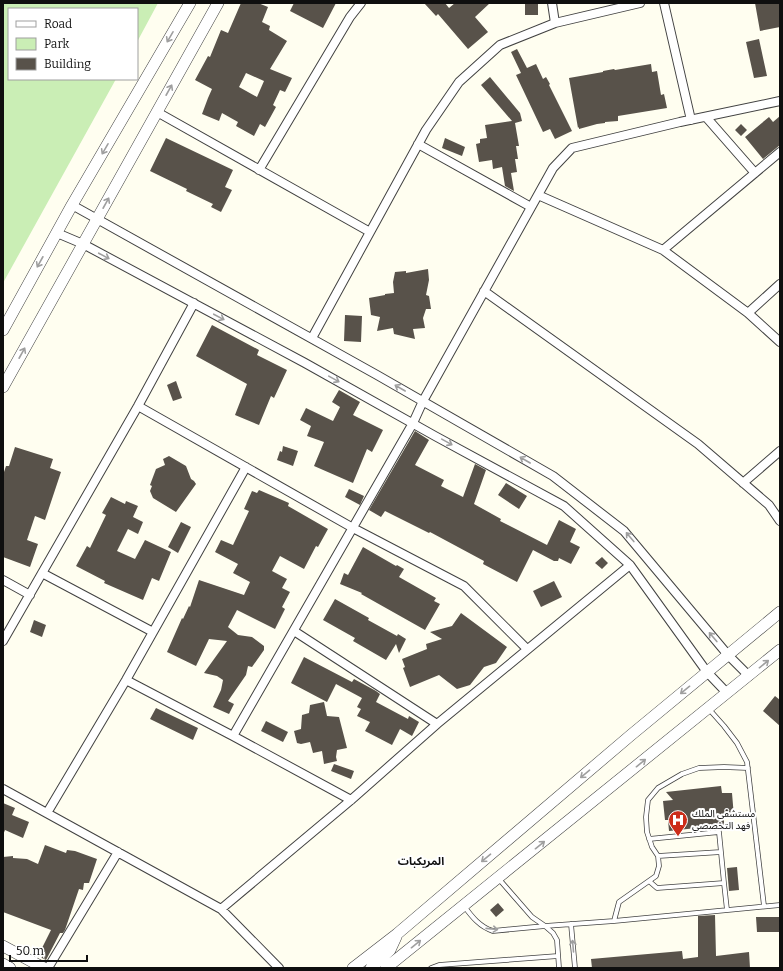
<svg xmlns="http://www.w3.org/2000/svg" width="783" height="971" viewBox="0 0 783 971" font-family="Bitter,'Noto Sans Arabic',serif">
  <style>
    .green { fill: #caeeb5 }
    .building { fill: #58524a; fill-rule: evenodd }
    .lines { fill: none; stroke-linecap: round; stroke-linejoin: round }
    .service-casing { stroke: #424242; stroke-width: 5.5 }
    .minor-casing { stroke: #424242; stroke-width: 10 }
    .tertiary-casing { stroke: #424242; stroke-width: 12 }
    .service { stroke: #fff; stroke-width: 4 }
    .minor { stroke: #fff; stroke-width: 8 }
    .tertiary { stroke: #fff; stroke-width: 11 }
    .oneway { stroke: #9f9f9f }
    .labels { text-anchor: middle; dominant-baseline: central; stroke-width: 4; stroke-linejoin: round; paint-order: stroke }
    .poi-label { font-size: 10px; fill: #0f0f0f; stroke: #fff; text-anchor: start }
    .neighbourhood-label { font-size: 11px; font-weight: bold; fill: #0f0f0f; stroke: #fff }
  </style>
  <rect width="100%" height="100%" fill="#fffef0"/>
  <path class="green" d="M3,3H158L137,42V9H9V79H116L3,283Z"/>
  <path class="building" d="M241,3H258L268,7L262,22L270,26L269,30L287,41L270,69L292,78L285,92L280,90L273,105L276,107L265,127L260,124L254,136L236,126L238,122L222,113L219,121L202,114L208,98L212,89L195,80L208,56L210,57L221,30L228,33ZM246,73L264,81L257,97L239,87Z
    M294,3H336L323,28L290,11Z
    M424,3H445L449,8L455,3H490L475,17L488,32L468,49L438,14L436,16Z
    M525,3H538V15H525Z
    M755,3H780V27L760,31Z
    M759,39L767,76L754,78L746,42Z
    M517,49L527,68L536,64L543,79L546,77L550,84L549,85L572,131L555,139L550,129L543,132L516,75L521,73L511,52Z
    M651,64L652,72L657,71L661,95L664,94L667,108L618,116V121L605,122V123L597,124L579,129V127L578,128L569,78L603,72V71L614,69L615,70Z
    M490,77L520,113L522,121L515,123L519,146H516L518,159H515L517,172L511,173L514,191L505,186L502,167L493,169L492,160L479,162L476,144L480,143V139L487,138L485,125L512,121L481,85Z
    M780,116V145L763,159L745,137L769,117L773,122Z
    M741,124L747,130L741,136L735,130Z
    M166,138L233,170L225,187L232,190L221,212L211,207L213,204L186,191L187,189L150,171Z
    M445,138L465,147L462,156L442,148Z
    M428,269L429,280L426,295L429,296L431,309H426L423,318L425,328L413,329L415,339L394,334L393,328L377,331L380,317L371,315L369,298L385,295V294L394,293L393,282L395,272L406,271V273Z
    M345,315L362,316L361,342L344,341Z
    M212,325L259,350L257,355L287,370L274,398L271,396L259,425L235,415L247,384L196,356Z
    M176,381L182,398L173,401L167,385Z
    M339,390L360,402L353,415L383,430L372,452L367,449L353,483L314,466L324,442L307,436L311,426L300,420L306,408L333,421L340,407L332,402Z
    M415,431L429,440L415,465L444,480L441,486L463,497L475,464L486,470L474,504L501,519L500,521L547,545L559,520L576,529L570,542L580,547L571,564L559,558L558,561H554L533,550L517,582L483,564L484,561L430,532L429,533L385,511L381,517L369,510Z
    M283,446L298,451L293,466L277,460L280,451L282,452Z
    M15,447L53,459L50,468L61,472L45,520L35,516L27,540L38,544L30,567L3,557V475L6,466H9Z
    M169,456L186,466L191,479L194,481L196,484L176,512L153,498L150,491L152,486L150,485L156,469L165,465L163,459Z
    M506,483L527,496L519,509L498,495Z
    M349,489L364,496L360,505L345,497Z
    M259,490L289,503L288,506L328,529L318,547L316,546L304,569L280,556L272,571L287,579L282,588L290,592L282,607L285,609L275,629L237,610L228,627L238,635L252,637L264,646V650L252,667L248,666L246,675L228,701L234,704L229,714L213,707L221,690L223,680L217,676L204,673L227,641L209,639L196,666L167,652L182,618L183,619L189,606L190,607L199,580L244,595L250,582L233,573L238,564L215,552L221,540L233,545L249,511L244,509L252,491L257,493Z
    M111,497L125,504L126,501L138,506L133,517L143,522L138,534L128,529L117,551L135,559L145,540L171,552L159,581L152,578L143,600L104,583L105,581L76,566L87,546L90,548L106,515L102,513Z
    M181,522L191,527L178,553L168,547Z
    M363,547L396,566L397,565L404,569L399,577L436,598L434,601L440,604L425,630L361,594L362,593L340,584L344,573L348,575Z
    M602,557L608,563L602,569L595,563Z
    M554,581L562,597L541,607L533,591Z
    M335,599L369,618L368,620L397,636L398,634L406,639L399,653L396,644L386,660L353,641L355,638L323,620Z
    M461,613L507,647L496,663L484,667L470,685L457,689L439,675L410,687L403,668L405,667L402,659L427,649L426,644L442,639L430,632L452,626Z
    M34,620L46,625L42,637L30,632Z
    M304,657L352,682L354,679L376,691L380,694L376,702L408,719L409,716L419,722L412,736L400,729L392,745L365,731L370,722L357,716L361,709L357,707L362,698L336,684L327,702L291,683Z
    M775,696L780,700V726L763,711Z
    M324,702L327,716L339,717L347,748L337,750L336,757L337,761L324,764L322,751L313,753L310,742L301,744L297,743L294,731L301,729L302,715L309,713L310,705Z
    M156,708L198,728L193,740L150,719Z
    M266,721L288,732L283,742L261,731Z
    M334,764L354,771L351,779L331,771Z
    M721,786L722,793H732L734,817L724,818V825L669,831L668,820H665L663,801L673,800L666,792Z
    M3,803L15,808L12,815L29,822L23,838L5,830L3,835Z
    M45,845L66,853L67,850L75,851L97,859L89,883H84L83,890L79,889L65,930L63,933H60L46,960L38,956L51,930L3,912V857L13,856V858L27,859L38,864Z
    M737,867L739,890L729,891L727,868Z
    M498,903L504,910L496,917L490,910Z
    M715,915L716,956L749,952L750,968H592L591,959L682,951L683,959L698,957V916Z
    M756,917H779V932H757Z"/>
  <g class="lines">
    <defs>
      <path id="service" d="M708,708L724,726L737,743L747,762L764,906
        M649,839L719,832L724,883
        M658,856L721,852
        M498,878L532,917L545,926L553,933L557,940L559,968
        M649,881L657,888L724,883L727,910
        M464,906C472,917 480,927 493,931L545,926L614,921L780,905
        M614,921L619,902L656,876L659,866L658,856L652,847L647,832L646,817L648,800L658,788L682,774L699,768L724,767L748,768
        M571,924L575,968
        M431,968L439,965L558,956"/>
      <path id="minor" d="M552,3L555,23
        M664,3L691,120
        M157,112L370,232
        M706,117L755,173
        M418,144L531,207
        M259,170L350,17L361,3
        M538,195L663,250L748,313L780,342
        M72,205L377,375L553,476L624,531L728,655L749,676
        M57,233L83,244L305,363L435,436L564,506L630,565L707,672L727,693
        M663,250L780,152
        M484,291L698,444L769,505L780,521
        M748,313L780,284
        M312,338L426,130L459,82L500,45L555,23L640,3
        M138,406L353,528L464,586L527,649
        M743,483L780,451
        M42,573L153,632
        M3,580L30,595
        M294,631L437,724
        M3,641L138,406L194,303
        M126,680L233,736L351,800
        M233,736L413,423L423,401L553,168L572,148L680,122L780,101
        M3,789L221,909L279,968
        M47,813L126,680L246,467
        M221,909L351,800L437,724L630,565
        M48,968L118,852"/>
      <path id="tertiary" d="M3,330L72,205L190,3
        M3,387L218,3
        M3,946L44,968
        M3,964L10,968
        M353,968L397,934L631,735L780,612
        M371,968L390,950L396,937
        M386,968L780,650"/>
    </defs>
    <use href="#service" class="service-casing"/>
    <use href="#minor" class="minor-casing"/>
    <use href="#tertiary" class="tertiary-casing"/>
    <use href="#service" class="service"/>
    <use href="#minor" class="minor"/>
    <use href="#tertiary" class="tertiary"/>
  </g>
  <defs><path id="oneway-shaft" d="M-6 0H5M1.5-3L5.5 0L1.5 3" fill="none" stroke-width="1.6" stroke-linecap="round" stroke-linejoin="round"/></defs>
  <g class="oneway">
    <use href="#oneway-shaft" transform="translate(170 37) rotate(120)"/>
    <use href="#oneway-shaft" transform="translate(169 90) rotate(-61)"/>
    <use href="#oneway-shaft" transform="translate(105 149) rotate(120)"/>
    <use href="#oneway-shaft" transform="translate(106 203) rotate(-61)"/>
    <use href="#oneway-shaft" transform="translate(104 256) rotate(28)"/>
    <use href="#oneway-shaft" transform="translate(40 262) rotate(119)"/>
    <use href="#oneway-shaft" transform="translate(219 317) rotate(28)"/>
    <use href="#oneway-shaft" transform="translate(22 353) rotate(-61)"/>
    <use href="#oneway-shaft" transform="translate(334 379) rotate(29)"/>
    <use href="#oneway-shaft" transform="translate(400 388) rotate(-150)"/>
    <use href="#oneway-shaft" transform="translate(447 442) rotate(29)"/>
    <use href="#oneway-shaft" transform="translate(525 460) rotate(-150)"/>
    <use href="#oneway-shaft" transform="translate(630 537) rotate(-130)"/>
    <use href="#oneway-shaft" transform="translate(713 637) rotate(-130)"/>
    <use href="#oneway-shaft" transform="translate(764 664) rotate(-39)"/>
    <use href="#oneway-shaft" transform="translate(685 690) rotate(141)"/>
    <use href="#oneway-shaft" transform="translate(641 763) rotate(-39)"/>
    <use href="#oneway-shaft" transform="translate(585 774) rotate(140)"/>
    <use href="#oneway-shaft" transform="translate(540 845) rotate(-39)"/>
    <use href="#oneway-shaft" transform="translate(486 858) rotate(140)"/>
    <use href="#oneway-shaft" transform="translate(492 929) rotate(6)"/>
    <use href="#oneway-shaft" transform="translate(416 944) rotate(-39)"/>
    <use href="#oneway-shaft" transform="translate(573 946) rotate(-95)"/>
  </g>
  <defs>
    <symbol id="hospital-pin" viewBox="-11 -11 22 30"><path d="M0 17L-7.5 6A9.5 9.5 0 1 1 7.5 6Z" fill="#cc2c19" stroke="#fff"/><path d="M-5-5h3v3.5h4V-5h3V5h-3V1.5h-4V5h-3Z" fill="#fff"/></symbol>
  </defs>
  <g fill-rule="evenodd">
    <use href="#hospital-pin" x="667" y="809" width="22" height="30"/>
  </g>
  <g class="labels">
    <g class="poi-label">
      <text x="692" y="814">مستشفى الملك<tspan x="692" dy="12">فهد التخصصي</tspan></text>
    </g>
    <g class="neighbourhood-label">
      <text x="421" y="861">المريكبات</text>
    </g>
  </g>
  <rect width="783" height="971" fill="none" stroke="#0f0f0f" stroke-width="8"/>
  <rect x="8" y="8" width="130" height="72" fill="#ffffff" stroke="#9f9f9f"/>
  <rect x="16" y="21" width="20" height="6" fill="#ffffff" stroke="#9f9f9f"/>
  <text x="44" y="28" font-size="12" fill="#0f0f0f">Road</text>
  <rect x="16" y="38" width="20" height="12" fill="#caeeb5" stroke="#9f9f9f"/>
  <text x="44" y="48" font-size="12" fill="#0f0f0f">Park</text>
  <rect x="16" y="58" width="20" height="12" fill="#58524a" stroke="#9f9f9f"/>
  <text x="44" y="68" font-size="12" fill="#0f0f0f">Building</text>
  <path d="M10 955v6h77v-6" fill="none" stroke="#0f0f0f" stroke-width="2"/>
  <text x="16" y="955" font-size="12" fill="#0f0f0f" stroke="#ffffff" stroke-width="3" paint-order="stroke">50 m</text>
</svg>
